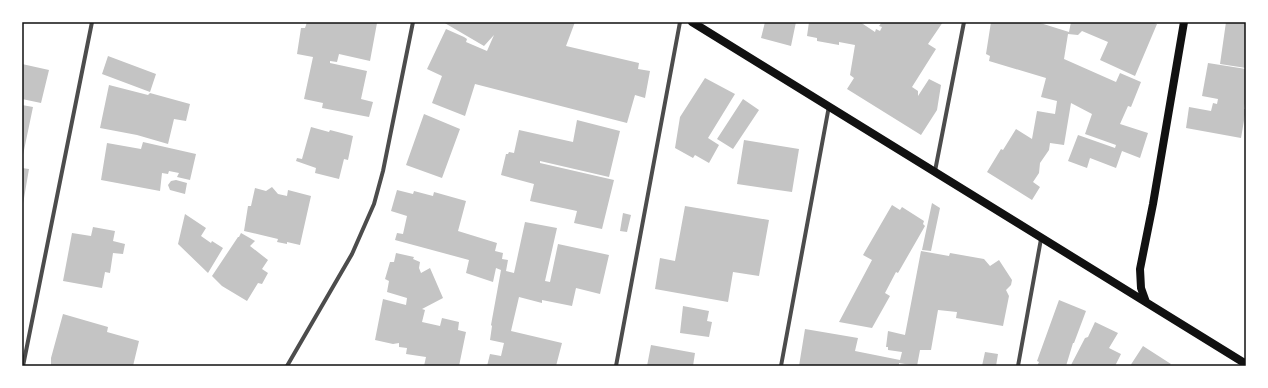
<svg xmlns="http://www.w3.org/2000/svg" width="1268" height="388" viewBox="0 0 1268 388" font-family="Karla,sans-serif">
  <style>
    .building { fill: #c4c4c4 }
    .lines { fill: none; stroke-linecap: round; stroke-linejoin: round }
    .minor { stroke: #4c4c4c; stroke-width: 4 }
    .secondary { stroke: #111; stroke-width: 8 }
    .neatline { fill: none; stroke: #111; stroke-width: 1.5 }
  </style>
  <rect width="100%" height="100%" fill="#fff"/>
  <path class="building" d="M307,22H370L377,23L370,61L339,54L337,62L330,61V63L367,71L361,99L373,102L369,117L322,108L323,103L304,99L313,57L297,54L301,28H305Z
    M443,22H575L566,46L639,63L638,69L650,71L645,98L635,95L627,123L475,84L465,116L432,103L442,76L427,69L446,29L464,37L467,39L466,42L487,51L494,35L484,46Z
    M765,22H796L791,46L761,38Z
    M809,22H860L875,32L876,29L880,31L882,27L879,26L882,22H943L928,44L936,49L912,87L918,91V96L929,79L941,85L937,110L921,135L847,89L854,78L850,75L855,45L839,42V45L817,41V38L807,36Z
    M991,22H1037L1069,32L1071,22H1151L1157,24L1135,76L1100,60L1108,42L1082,31L1078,35L1068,34L1064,59L1116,82L1120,73L1141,82L1131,107L1128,106L1120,124L1148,133L1140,158L1122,151L1116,168L1090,158L1087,168L1068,161L1078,135L1115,148L1116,145L1085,134L1092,114L1071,103L1064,145L1050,143L1049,150L1040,163L1039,173L1033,182L1040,187L1032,200L987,172L1001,149L1003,150L1016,129L1032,139L1037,111L1055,114L1057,101L1041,97L1046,78L989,61L990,56L986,54Z
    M1226,22H1246V68L1220,64Z
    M108,56L156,74L150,92L102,74Z
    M1208,63L1246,69V98L1244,109H1246L1241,138L1186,128L1189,107L1211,111L1213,103L1217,104L1218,99L1202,96Z
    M22,64L49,70L41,103L22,99Z
    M705,78L735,94L708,138L719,145L709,163L695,155L693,158L675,148L680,117Z
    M109,85L148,95L150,93L190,104L186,121L174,119L168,144L137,135L100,128Z
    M743,99L759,110L733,149L717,139Z
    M22,105L33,107L23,155H22Z
    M424,114L460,129L442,178L406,165Z
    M577,120L620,131L609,177L540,161V163L614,180L602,229L574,223L577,211L530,201L534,184L501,175L506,154H508L509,152L514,153L519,130L573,142Z
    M311,127L329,132L330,130L353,136L348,160L344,159L339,179L315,173L316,168L296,161L297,158L302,159Z
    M744,140L799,149L792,192L737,184Z
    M143,142L196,154L190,180L177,177L179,173L169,171L168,174L162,173L160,191L101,180L107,143L141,149Z
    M22,168L29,169L23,204L22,203Z
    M176,180L187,183L185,194L170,190L168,185L171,181Z
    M272,187L278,194L287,196L288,190L311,196L300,245L287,242V244L277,242L278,239L244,231L248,206H251L255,188L266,191Z
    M397,190L413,194L414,191L433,196L434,192L466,201L458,231L497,243L495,251L503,253L502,259L508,260L506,271L514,273L525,222L557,228L545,281L550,282L558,244L609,255L600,294L576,288L572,306L542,300V303L519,297L511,331L562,343L556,366H487L490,354L501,356L504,343L490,340L492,326L491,325L501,270L496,268L493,282L466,273L469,260L395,240L397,233L403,234L407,216L391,211Z
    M932,203L940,208L931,251L922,250Z
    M892,205L900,210L902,207L924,221L923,224L925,226L898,273L896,272L885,293L890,296L872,328L839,322L872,260L863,255Z
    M685,206L769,220L759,276L733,272L728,302L655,289L660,258L675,261Z
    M623,213L631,215L627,232L620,231Z
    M185,214L206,228L201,236L211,243L212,241L223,248L208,273L178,244Z
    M93,227L115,231L113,241L125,244L123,254L113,253L110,273L105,272L102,288L63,281L72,233L91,236Z
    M241,233L255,241L250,246L268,260L262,269L268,273L262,284L258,283L247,301L222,286L212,276L238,237H239Z
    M921,251L949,256L950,253L984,259L990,266L999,260L1012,280L1011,285L1006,290L1009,296L1003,326L956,318L957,312L938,310L931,350H920L917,366L899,363V366H799L805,329L858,338L855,351L900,360L902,352L888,350V347H886L888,331L905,335Z
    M396,253L414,257L413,259L420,262L419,268L421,273L430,268L443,298L422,309L425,310L422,322L440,326L442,318L459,322L458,330L466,332L459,366H424L426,357L406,354L407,348L399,347V343L393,344L375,340L383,299L406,305L407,298L387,292L389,281L385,279L390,262H394Z
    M1059,300L1086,311L1074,343H1073L1066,366H1037L1039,362L1037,361Z
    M683,306L709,311L707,321L712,322L709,337L680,333Z
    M63,314L108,327L107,332L139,341L133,366H57L51,365V358Z
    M1095,322L1118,333L1109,348L1121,354L1115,366L1071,365L1085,338L1088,337Z
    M651,345L695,353L693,366H647Z
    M1143,346L1171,364L1169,366H1130Z
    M985,352L998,354L996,366H982Z"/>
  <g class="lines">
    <path class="minor" d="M935,171L964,22
      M23,366L92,22
      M287,366L352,254L374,204L383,171L413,22
      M616,366L680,22
      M781,366L829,106
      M1018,366L1041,239"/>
    <path class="secondary" d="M692,22L1246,364
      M1146,302L1141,288L1140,269L1153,204L1184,22"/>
  </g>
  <rect width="1268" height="388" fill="none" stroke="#ffffff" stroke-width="46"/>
  <rect x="23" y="23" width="1222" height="342" class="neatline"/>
</svg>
